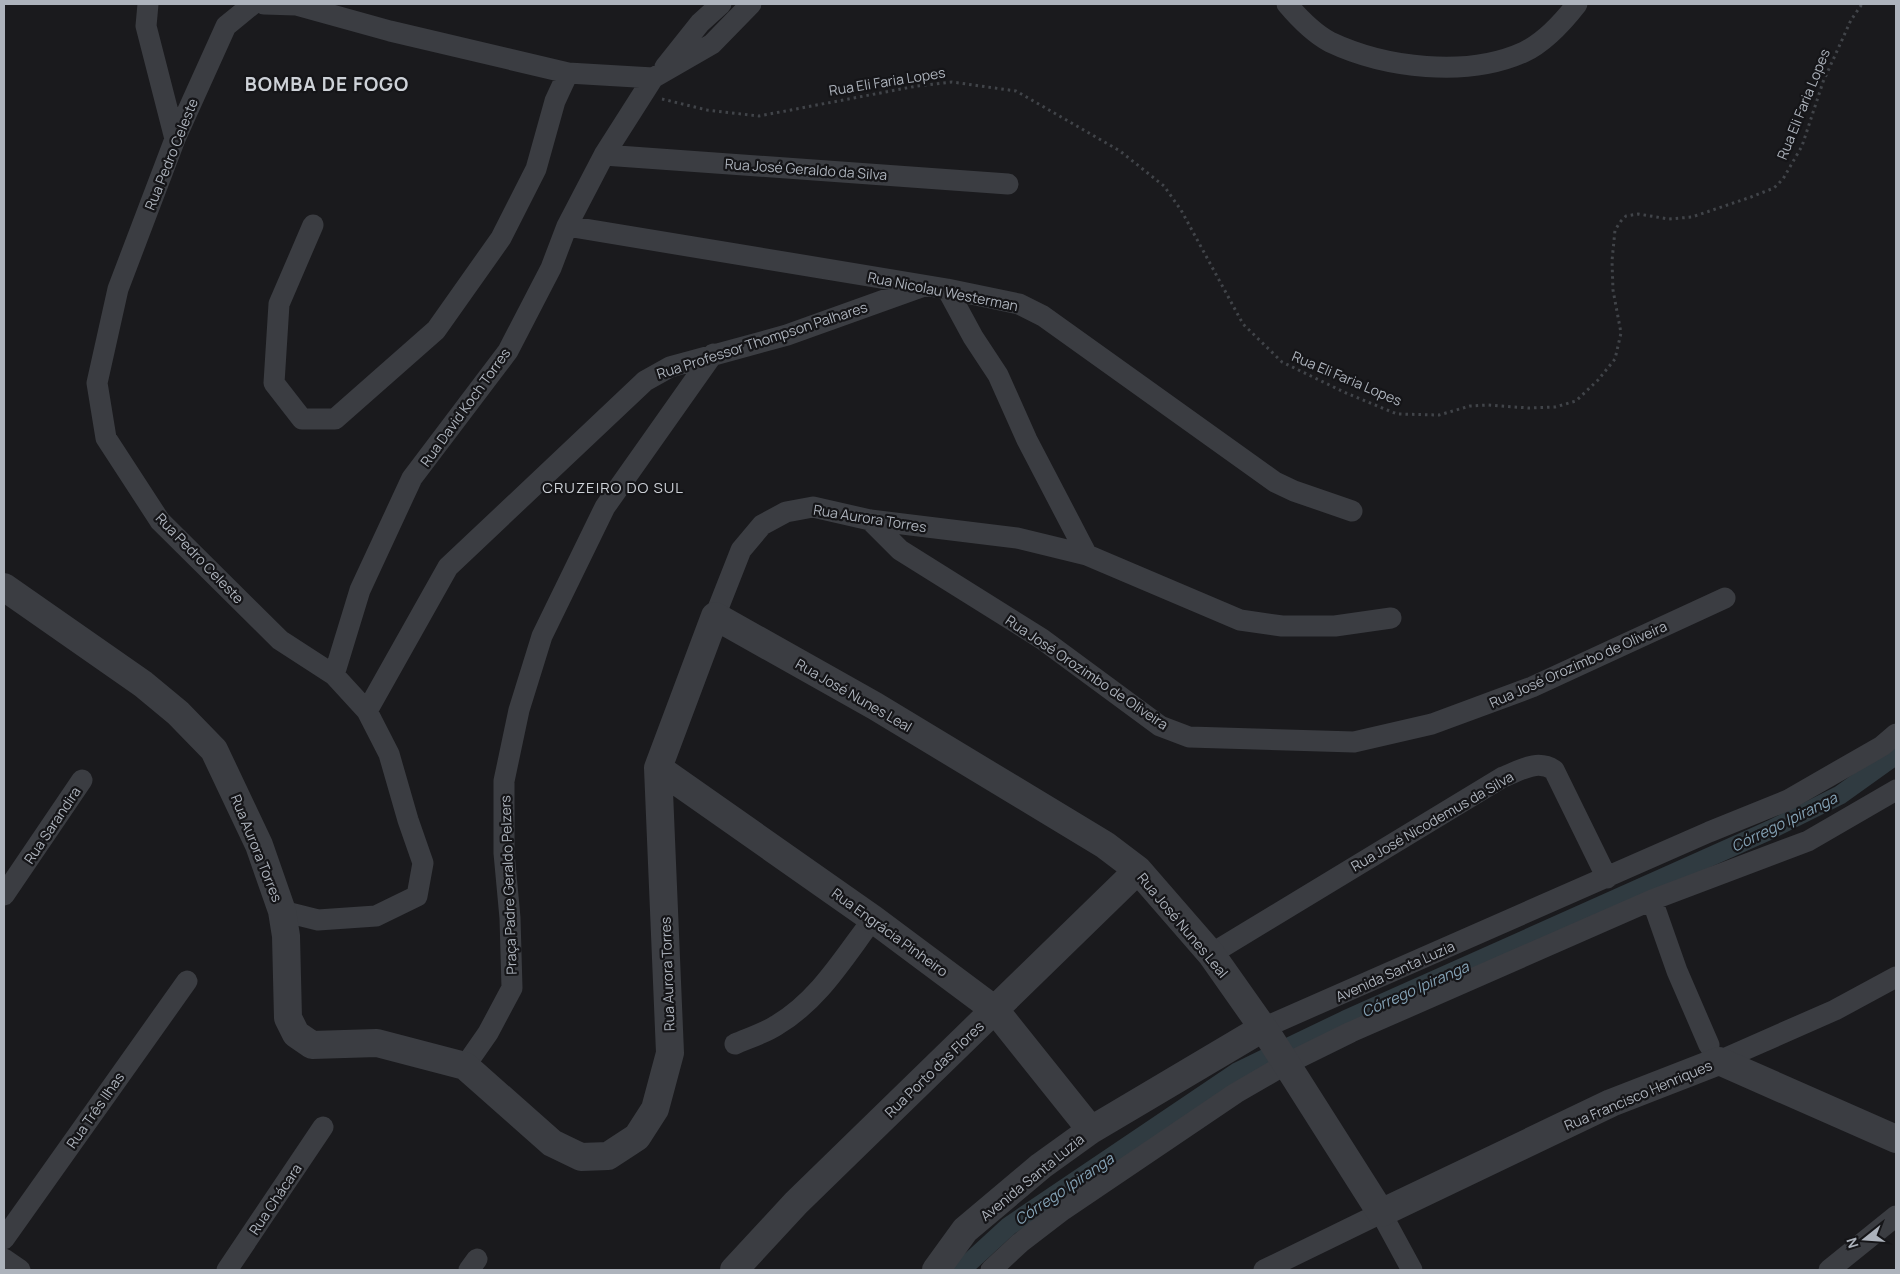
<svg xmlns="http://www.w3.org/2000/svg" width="1900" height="1274" viewBox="0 0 1900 1274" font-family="Manrope,sans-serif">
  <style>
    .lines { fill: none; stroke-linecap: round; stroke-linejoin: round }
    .canal { stroke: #303b41; stroke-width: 19 }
    .path { stroke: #414449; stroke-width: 3; stroke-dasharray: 2.5 4; stroke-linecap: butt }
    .minor { stroke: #3b3d42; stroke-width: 21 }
    .tertiary { stroke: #3b3d42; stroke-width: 28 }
    .labels { text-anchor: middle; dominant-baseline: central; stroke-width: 4.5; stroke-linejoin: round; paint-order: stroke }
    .street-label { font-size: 14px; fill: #adb3bc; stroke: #151518 }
    .neighbourhood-label { font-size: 15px; letter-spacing: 1px; fill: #ced2d8; stroke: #151518 }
    .water-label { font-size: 15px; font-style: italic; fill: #85a3b6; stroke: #151518 }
    .district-label { font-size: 19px; font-weight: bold; letter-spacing: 1px; fill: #ced2d8; stroke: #151518 }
  </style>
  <rect width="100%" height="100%" fill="#1a1a1d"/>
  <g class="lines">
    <path class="canal" d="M961,1270L1009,1226L1237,1072L1345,1020L1770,830L1840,795L1896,755"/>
    <path class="path" d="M662,99L707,110L759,116L917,86L952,82L1016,91L1120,151L1164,186L1181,210L1243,324L1282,362L1346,393L1397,414L1439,415L1470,406L1487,405L1529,408L1555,407L1576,401L1598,380L1615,359L1621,333L1613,290L1612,261L1615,230L1621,221L1626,216L1638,214L1669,219L1692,217L1751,197L1774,188L1783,179L1802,146L1823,82L1851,20L1862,4"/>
    <path class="minor" d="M148,4L146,26L175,139
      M253,4L226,26L175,139L118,289L97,383L106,438L160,521L280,640L334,675L367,711L389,754L408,820L423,863L417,896L376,916L318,920L282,911
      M264,4L296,5L390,31L568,73L653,78
      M1287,4C1298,17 1315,34 1330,42C1385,68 1467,78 1524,52C1545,42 1563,22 1577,4
      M665,67L700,23L721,4
      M604,155L1008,184
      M313,225L279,304L274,383L302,419H335L436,330L501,238L536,169L555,101L568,73
      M567,226L947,289L1019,304L1043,316L1275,482L1294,491L1352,511
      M947,289L973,337L998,375L1027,440L1087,555
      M870,520L900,550L1042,639L1160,726L1189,737L1354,742L1432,724L1532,687L1725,598
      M715,616L741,550L762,525L786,512L813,507L870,520L1017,538L1087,555L1240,620L1282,626H1335L1391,618
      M334,675L360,590L412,478L508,351L551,268L567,226L604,155L653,78L712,44L751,4
      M367,711L448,567L645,381L670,367L787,335L921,287
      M4,895L82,780
      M1652,900L1677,971L1709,1045
      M1211,954L1503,777C1521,770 1537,759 1554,770L1607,878
      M1263,1028L1709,832L1788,800L1882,746L1896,734
      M735,1044C749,1038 765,1033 777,1025C819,1000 844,957 873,919
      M1719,1061L1835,1010L1896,977
      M465,1066L488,1033L512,988L510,918L504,853V781L519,710L542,636L605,507L713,354
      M4,1239L187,981
      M4,1259L20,1270
      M227,1270L323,1127
      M469,1270L477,1259
      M991,1270L1020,1243L1063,1210L1236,1093L1286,1064L1351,1032L1652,900L1808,841L1896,790
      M1264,1270L1381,1213L1412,1270
      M1829,1270L1896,1216"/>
    <path class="tertiary" d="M4,587L143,684L178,713L214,750L259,845L282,911L286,936L288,1018L296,1034L312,1045L377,1043L465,1066L552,1143L581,1157L608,1156L637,1137L655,1109L670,1053L658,768L715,616L875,706L1105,845L1138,870L1211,954L1268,1035L1381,1213L1611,1103L1719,1061L1896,1139
      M658,768L873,919L995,1010L1091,1130
      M734,1270L796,1203L1138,870
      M936,1270L965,1230L1041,1166L1091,1130L1263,1028"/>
  </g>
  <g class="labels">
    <g class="street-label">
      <text transform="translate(887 81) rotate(-9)">Rua Eli Faria Lopes</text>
      <text transform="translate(1803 104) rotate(-68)">Rua Eli Faria Lopes</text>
      <text transform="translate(171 154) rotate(-68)">Rua Pedro Celeste</text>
      <text transform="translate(806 169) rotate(4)">Rua José Geraldo da Silva</text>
      <text transform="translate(943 291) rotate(11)">Rua Nicolau Westerman</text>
      <text transform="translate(762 340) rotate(-18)">Rua Professor Thompson Palhares</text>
      <text transform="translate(1347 378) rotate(23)">Rua Eli Faria Lopes</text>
      <text transform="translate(465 407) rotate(-54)">Rua David Koch Torres</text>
      <text transform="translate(870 518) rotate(9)">Rua Aurora Torres</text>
      <text transform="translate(200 558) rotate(46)">Rua Pedro Celeste</text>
      <text transform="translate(1578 664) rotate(-24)">Rua José Orozimbo de Oliveira</text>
      <text transform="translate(1087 672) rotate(34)">Rua José Orozimbo de Oliveira</text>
      <text transform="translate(854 695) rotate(30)">Rua José Nunes Leal</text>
      <text transform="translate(1432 821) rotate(-30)">Rua José Nicodemus da Silva</text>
      <text transform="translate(52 825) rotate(-56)">Rua Sarandira</text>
      <text transform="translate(257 848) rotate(68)">Rua Aurora Torres</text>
      <text transform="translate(508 885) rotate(-92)">Praça Padre Geraldo Pelzers</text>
      <text transform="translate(1183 925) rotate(50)">Rua José Nunes Leal</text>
      <text transform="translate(890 932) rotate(36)">Rua Engrácia Pinheiro</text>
      <text transform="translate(1395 971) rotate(-24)">Avenida Santa Luzia</text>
      <text transform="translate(667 974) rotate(-92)">Rua Aurora Torres</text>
      <text transform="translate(934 1069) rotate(-44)">Rua Porto das Flores</text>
      <text transform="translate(1638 1095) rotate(-23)">Rua Francisco Henriques</text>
      <text transform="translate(95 1110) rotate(-55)">Rua Três Ilhas</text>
      <text transform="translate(1032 1177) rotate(-39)">Avenida Santa Luzia</text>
      <text transform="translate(275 1199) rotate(-56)">Rua Chácara</text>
    </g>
    <g class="neighbourhood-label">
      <text x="613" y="487">CRUZEIRO DO SUL</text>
    </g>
    <g class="water-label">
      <text transform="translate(1784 822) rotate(-26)">Córrego Ipiranga</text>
      <text transform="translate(1415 989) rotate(-24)">Córrego Ipiranga</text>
      <text transform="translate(1064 1189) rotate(-34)">Córrego Ipiranga</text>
    </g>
    <g class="district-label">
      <text x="327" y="84">BOMBA DE FOGO</text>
    </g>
  </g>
  <rect width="1900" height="1274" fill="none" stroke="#adb3bc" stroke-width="10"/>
  <g transform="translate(1865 1239) rotate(253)" stroke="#151518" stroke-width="4" paint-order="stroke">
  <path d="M0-4L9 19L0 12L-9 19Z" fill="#adb3bc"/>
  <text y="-8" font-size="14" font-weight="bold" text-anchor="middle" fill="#adb3bc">N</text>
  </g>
</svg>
